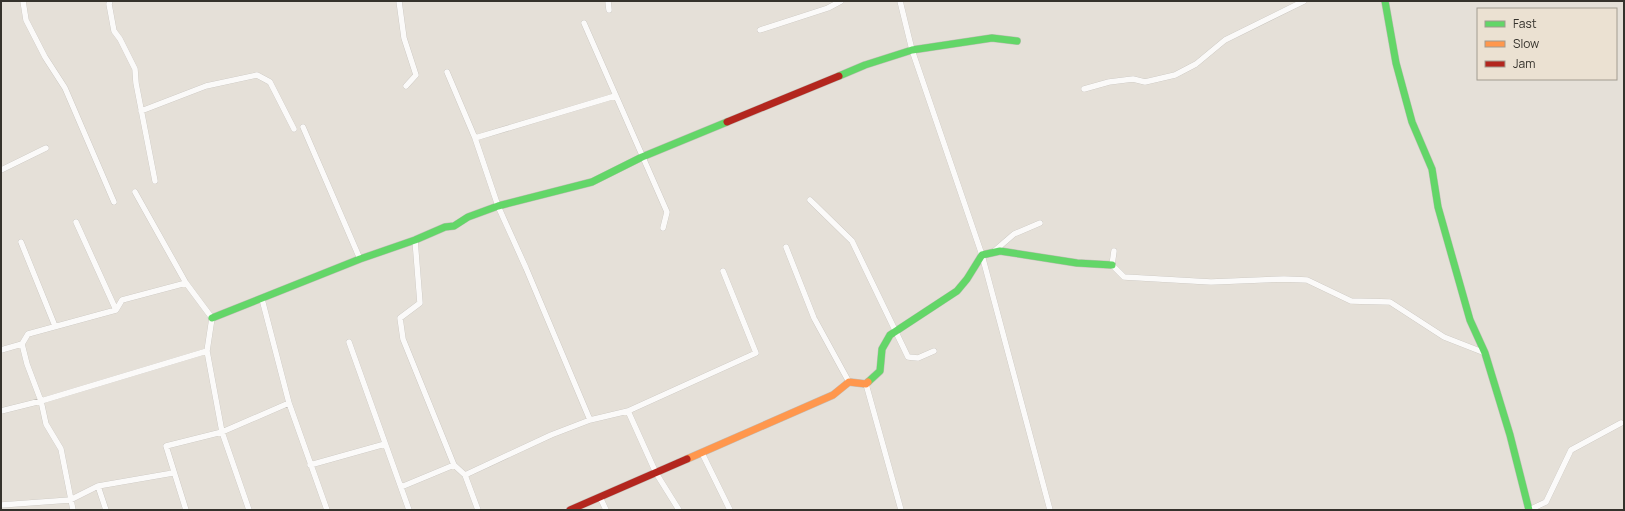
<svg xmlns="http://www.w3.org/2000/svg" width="1625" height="511" viewBox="0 0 1625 511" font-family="Manrope,sans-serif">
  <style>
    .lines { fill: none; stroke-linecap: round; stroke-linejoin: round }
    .street-casing { stroke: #c2beb8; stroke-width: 6 }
    .fast-casing { stroke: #c2beb8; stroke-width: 8 }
    .slow-casing { stroke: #c2beb8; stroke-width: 8 }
    .jam-casing { stroke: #c2beb8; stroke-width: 8 }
    .street { stroke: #fbfaf9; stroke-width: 5.5 }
    .fast { stroke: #63d668; stroke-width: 7 }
    .slow { stroke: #ff974d; stroke-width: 7 }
    .jam { stroke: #b3261e; stroke-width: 7 }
  </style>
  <rect width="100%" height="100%" fill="#e5e0d8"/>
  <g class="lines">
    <defs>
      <path id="street" d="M23,1L26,20L45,57L65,88L114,202
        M110,1L109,4L114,31L120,39L135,69L136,83L155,181
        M399,1L404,38L416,75L406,86
        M608,1L609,10
        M900,1L912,50L982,255L1050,510
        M584,23L667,212L663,228
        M760,30L828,8L841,1
        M447,72L475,138L498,206L526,268L590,420L628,411L656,473L679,510
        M1084,89L1109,82L1133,79L1145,82L1175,75L1196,64L1225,40L1304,1
        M141,111L206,86L257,75L270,82L294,129
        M303,127L360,259
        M475,138L615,96
        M1,170L46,148
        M135,192L186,283L212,318L207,351L222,432L249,510
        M810,200L852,241L908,357L918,358L934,351
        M76,222L116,310
        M415,240L420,303L400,318L403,339L454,465L465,475L478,510
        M21,242L55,326
        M786,247L814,318L849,382
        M1114,251L1112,265L1124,277L1211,282L1284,279L1307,280L1351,301L1390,302L1444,337L1485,353
        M992,253L1014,234L1040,223
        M262,299L289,403L327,510
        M349,342L409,510
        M22,344L27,364L41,401L46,424L61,449L73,510
        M1,350L22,344L28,334L116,310L122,300L186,283
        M866,384L901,510
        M1,411L41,401L207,351
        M628,411L756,353L723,271
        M702,453L730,510
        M310,465L385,444
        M465,475L551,435L590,420
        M98,486L106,510
        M401,487L454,465
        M600,497L606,510
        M1,505L70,500L98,486L173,473
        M186,510L166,446L222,432L289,403
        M1529,510L1546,502L1571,450L1621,423"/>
      <path id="fast" d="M1385,1L1396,63L1412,122L1432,169L1438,207L1470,320L1485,353L1510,435L1529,510
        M839,76L865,65L912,50L992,38L1017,41
        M212,318L360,259L415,240L445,227L454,226L468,217L498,206L592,182L642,157L727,122
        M868,382L880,371L882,349L890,335L957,291L967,279L982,255L1000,251L1077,263L1112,265"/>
      <path id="slow" d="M687,459L833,395L849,382L866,384L868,382"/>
      <path id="jam" d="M727,122L839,76
        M570,510L687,459"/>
    </defs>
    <use href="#street" class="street-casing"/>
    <use href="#fast" class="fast-casing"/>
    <use href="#slow" class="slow-casing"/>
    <use href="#jam" class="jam-casing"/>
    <use href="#street" class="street"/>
    <use href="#fast" class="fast"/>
    <use href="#slow" class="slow"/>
    <use href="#jam" class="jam"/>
  </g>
  <rect width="1625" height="511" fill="none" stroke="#35322c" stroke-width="4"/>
  <rect x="1477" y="8" width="140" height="72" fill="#ebe1d2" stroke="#a29b90"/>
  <rect x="1485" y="21" width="20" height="6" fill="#63d668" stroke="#a29b90"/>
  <text x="1513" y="28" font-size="12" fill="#35322c">Fast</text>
  <rect x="1485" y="41" width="20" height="6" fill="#ff974d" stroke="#a29b90"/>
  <text x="1513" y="48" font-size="12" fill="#35322c">Slow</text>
  <rect x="1485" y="61" width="20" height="6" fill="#b3261e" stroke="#a29b90"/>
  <text x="1513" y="68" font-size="12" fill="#35322c">Jam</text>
</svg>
